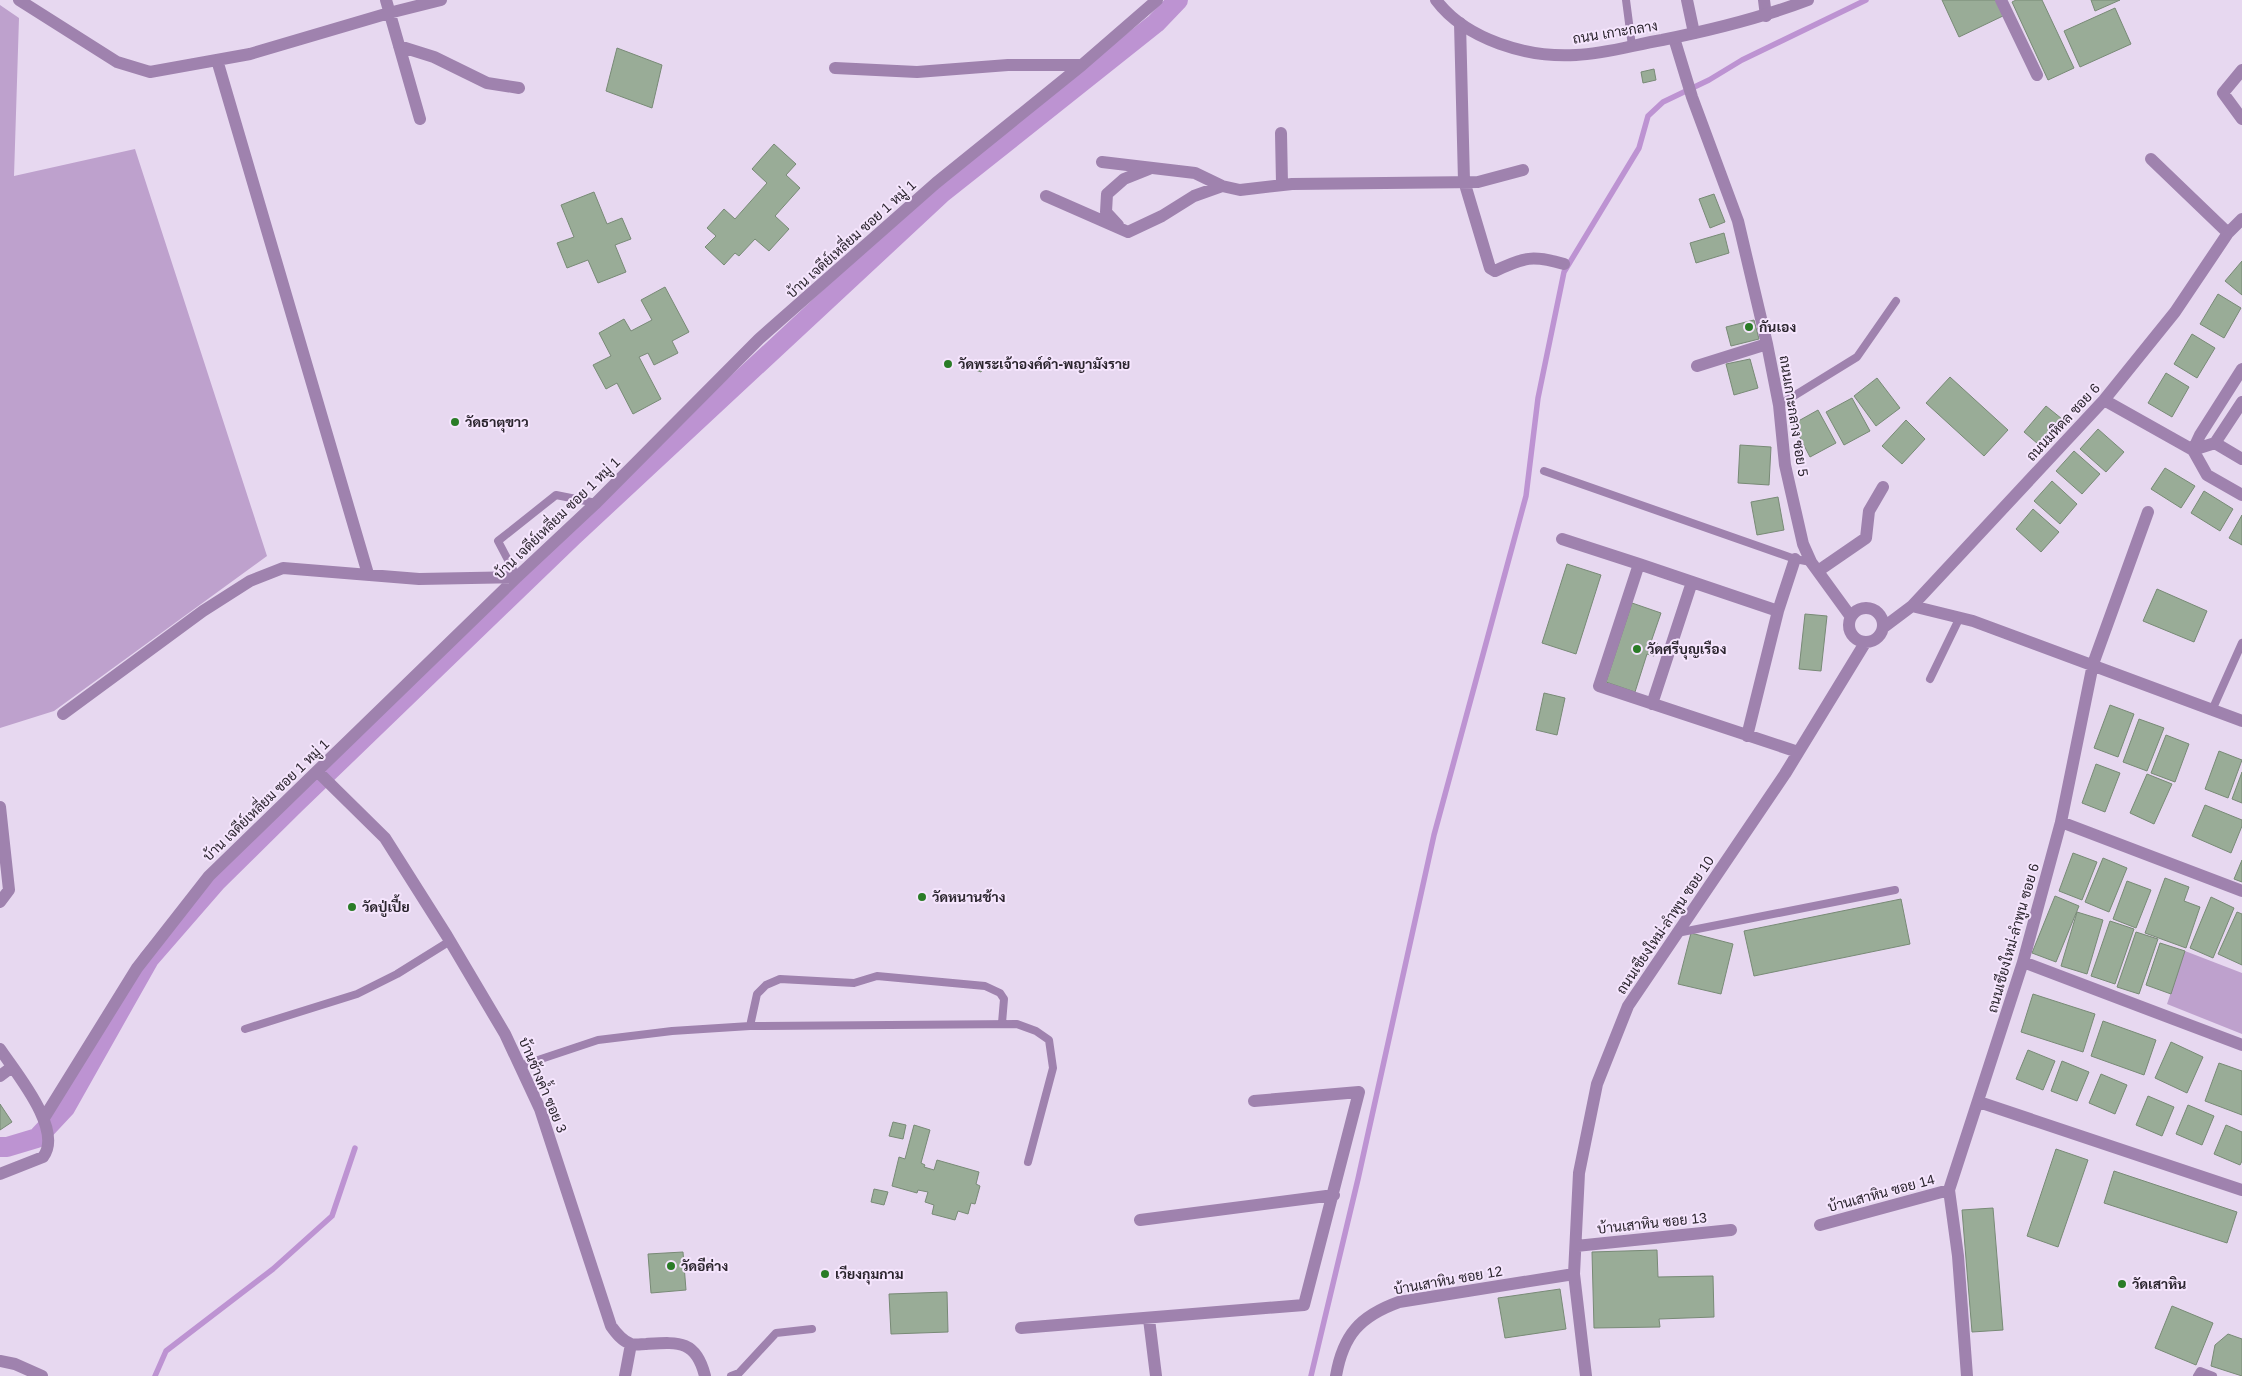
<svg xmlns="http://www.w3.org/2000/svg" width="2242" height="1376" viewBox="0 0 2242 1376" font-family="Arial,Sarabun,sans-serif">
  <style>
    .green { fill: #bea1cd }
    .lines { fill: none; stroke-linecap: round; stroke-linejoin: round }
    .stream { stroke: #bd93d2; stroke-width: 5.5 }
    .canal { stroke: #bd93d2; stroke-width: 20 }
    .building { fill: #99ac97; stroke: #788a76 }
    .service { stroke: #9f82ae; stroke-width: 8 }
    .minor { stroke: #9f82ae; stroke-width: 12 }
    .tertiary { stroke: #9f82ae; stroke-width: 12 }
    .poi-dot { fill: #2a7c27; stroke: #f5e5fd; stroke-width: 2 }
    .labels { text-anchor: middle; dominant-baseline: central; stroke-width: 4; stroke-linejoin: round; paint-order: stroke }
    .street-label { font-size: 14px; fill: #2a242d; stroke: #f5e5fd }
    .poi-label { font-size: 14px; font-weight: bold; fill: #2a242d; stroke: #f5e5fd; text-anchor: start }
  </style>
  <rect width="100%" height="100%" fill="#e7d8f0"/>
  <path class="green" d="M0,5L19,18L14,176L135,149L267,556L54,711L0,728Z
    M2185,951L2242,973V1034L2167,1004Z"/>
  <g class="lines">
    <path class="stream" d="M155,1376L166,1351L273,1269L332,1216L355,1148
      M1311,1376L1358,1179L1434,835L1526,496L1538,398L1564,272L1639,148L1648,116L1663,102L1709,80L1742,60L1866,0"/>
    <path class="canal" d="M0,1147H7L37,1138L65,1108L149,959L216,882L295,804L573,536L942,193L1156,23L1178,0"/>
  </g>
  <path class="building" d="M1942,0H1998L2005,15L1959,37Z
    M2016,0H2042L2074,68L2048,80L2012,2Z
    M2091,0H2120L2095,11Z
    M2115,8L2131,44L2080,67L2064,31Z
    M617,48L662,65L652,108L606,91Z
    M1654,69L1656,80L1643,83L1641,72Z
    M774,144L796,164L786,175L800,188L775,216L789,229L769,251L755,239L739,256L735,253L724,265L705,247L716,236L707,228L724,209L735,219L767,183L752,169Z
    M594,192L607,224L622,218L631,239L615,245L626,272L598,283L588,260L567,268L557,243L574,237L561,205Z
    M1714,194L1725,222L1710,228L1699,199Z
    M1724,233L1729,253L1696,263L1690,243Z
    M2242,261V295L2225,281Z
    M665,287L689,332L672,341L678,353L654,365L648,353L639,357L661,399L633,414L617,383L606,389L593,365L611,356L599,333L624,319L631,331L652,320L641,300Z
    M2218,294L2241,308L2224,338L2200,324Z
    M1754,320L1759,339L1731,346L1726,327Z
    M2192,334L2215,348L2197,378L2174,364Z
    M1750,359L1758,388L1734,395L1726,364Z
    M977,360L985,364L981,372L973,369Z
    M2166,373L2189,387L2172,417L2148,403Z
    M1950,377L2008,430L1984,456L1926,403Z
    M1877,378L1900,408L1876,426L1854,396Z
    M1852,398L1870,431L1844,445L1826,412Z
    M2046,406L2067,423L2045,450L2024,432Z
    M1818,410L1836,443L1810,457L1793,424Z
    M1906,420L1925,439L1902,464L1882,446Z
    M2098,429L2124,452L2106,472L2080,449Z
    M1740,445L1771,447L1769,485L1738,483Z
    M2074,451L2100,474L2082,494L2056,471Z
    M2165,468L2195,486L2181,508L2151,489Z
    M2052,481L2077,504L2060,524L2034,501Z
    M2204,491L2233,509L2220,531L2191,513Z
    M1778,497L1784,530L1757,535L1751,502Z
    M2033,509L2059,532L2041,552L2016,529Z
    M2242,515V545L2229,538Z
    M1567,564L1601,575L1576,654L1542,643Z
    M2157,589L2207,611L2194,642L2143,621Z
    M1632,603L1661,613L1651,642L1658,644L1654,656L1647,654L1635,692L1606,682Z
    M1805,614L1827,616L1821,671L1799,669Z
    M1544,693L1565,698L1557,735L1536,730Z
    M2110,705L2134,714L2118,757L2094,748Z
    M2139,719L2164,728L2147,771L2123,762Z
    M2166,735L2189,744L2175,782L2151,773Z
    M2219,751L2242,760L2228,798L2205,789Z
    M2096,764L2120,773L2105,812L2082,803Z
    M2242,772V803L2232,799Z
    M2147,774L2172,784L2154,824L2130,813Z
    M2205,805L2242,820V826L2231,853L2192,836Z
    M2073,853L2097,862L2082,900L2059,891Z
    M2103,858L2127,868L2109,912L2085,902Z
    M2242,860V882L2234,879Z
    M2165,878L2189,887L2184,901L2200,907L2186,948L2145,933Z
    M2127,881L2151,890L2136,928L2113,919Z
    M2055,896L2079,906L2056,962L2032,953Z
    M2211,897L2234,908L2213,958L2190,948Z
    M1901,899L1910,944L1754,976L1744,931Z
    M2077,912L2103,920L2087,974L2061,966Z
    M2237,912L2242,914V965L2218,954Z
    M2110,921L2134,929L2115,984L2091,976Z
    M2136,932L2158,939L2139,994L2117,987Z
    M1691,933L1733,944L1721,994L1678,984Z
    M2160,943L2185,951L2171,994L2146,985Z
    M2033,994L2095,1014L2083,1052L2021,1032Z
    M2103,1021L2156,1040L2144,1075L2091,1056Z
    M2171,1042L2203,1057L2187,1093L2155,1078Z
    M2028,1050L2055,1061L2043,1090L2016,1079Z
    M2062,1061L2089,1072L2077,1101L2051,1091Z
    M2219,1063L2242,1071V1115L2205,1101Z
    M2101,1074L2127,1085L2115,1114L2089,1103Z
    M2148,1096L2174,1107L2162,1136L2136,1125Z
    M0,1104L12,1122L0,1130Z
    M2188,1105L2214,1116L2202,1145L2176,1134Z
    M893,1122L906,1125L903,1139L889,1136Z
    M914,1125L930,1130L921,1163L925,1165L924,1167L934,1170L937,1160L979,1172L976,1184L980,1186L975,1204L971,1203L968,1214L958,1211L955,1220L932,1214L934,1205L925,1202L928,1192L918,1190L917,1193L892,1186L899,1157L905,1159Z
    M2226,1125L2242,1132V1161L2240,1165L2214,1154Z
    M2056,1149L2088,1160L2058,1247L2027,1236Z
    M2114,1171L2237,1212L2227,1243L2104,1203Z
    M874,1189L888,1192L884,1205L871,1202Z
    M1993,1208L2003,1330L1972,1332L1962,1210Z
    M1657,1250L1658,1277L1713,1276L1714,1317L1659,1319L1660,1327L1594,1328L1592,1252Z
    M683,1252L686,1290L651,1293L648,1254Z
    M1560,1289L1566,1329L1505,1338L1498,1298Z
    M947,1292L948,1332L891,1334L889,1294Z
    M2172,1306L2213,1323L2196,1365L2155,1348Z
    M2228,1334L2242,1339V1376L2211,1366L2215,1345Z"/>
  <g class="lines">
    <path class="service" d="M1626,0L1632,46
      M1779,405L1857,357L1896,301
      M1544,471L1795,559L1811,562
      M517,577L498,541L556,495L596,503
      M1930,679L1960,617
      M2213,708L2242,643
      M1677,933L1895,890
      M750,1026L757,994L766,985L780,979L854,983L877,976L985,986L1000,993L1004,999L1002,1023
      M245,1029L357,994L397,974L450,941
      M520,1066L598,1040L672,1031L750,1026L1017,1024L1036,1031L1049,1040L1053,1068L1028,1162
      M731,1376L739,1373L776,1333L812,1329
      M2197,1376L2200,1371L2213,1376"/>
    <path class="minor" d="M19,0L117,62L150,72L250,54L389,13L441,0
      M386,0L420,119
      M1687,0L1694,33
      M1764,0L1766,16
      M2001,0L2037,75
      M1460,23L1464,181L1490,268L1495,271C1524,257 1533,255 1564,264
      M1674,38L1692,97L1738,221L1767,344L1779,405L1785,465L1803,544L1811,562L1851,617
      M399,46L434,57L487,83L519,88
      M217,60L368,574
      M835,68L917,72L1008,65H1082
      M2242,70L2223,93L2242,119
      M1281,133L1282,184
      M2151,159L2228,233
      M1102,162L1195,173L1222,186L1240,190L1292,184L1478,182L1523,170
      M1046,196L1128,232L1162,216L1194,196L1222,186
      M1118,225L1106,212L1107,194L1124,179L1149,169
      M1697,366L1767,344
      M2104,400L2193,450L2207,475L2242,495
      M2215,443L2242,459
      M2193,450L2200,435L2242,369
      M2193,450L2215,443L2242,402
      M1562,539L1639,564
      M1818,571L1866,538L1869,511L1883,487
      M1912,606L1973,621L2242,721
      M1849 625a17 17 0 1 1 34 0a17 17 0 1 1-34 0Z
      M1778,611L1639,564L1599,686L1798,752
      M1884,627L1912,606L2104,400L2175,312L2228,233L2242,219
      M1652,704L1692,582
      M63,714L203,611L250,581L283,568L419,579L517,577
      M1747,736L1778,611L1795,559
      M318,772L385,838L447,936L505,1034L540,1109L611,1326C616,1333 622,1341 631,1344C635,1345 642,1344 646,1344C679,1342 696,1340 705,1376
      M0,807L9,890L0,902
      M2061,822L2242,891
      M2023,962L2242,1045
      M0,1049C16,1073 64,1130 43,1157L0,1174
      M0,1076L12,1067
      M1979,1102L2242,1190
      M44,1118L137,968L209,876L517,577L596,503L759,339L936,183L1082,65L1157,0
      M1140,1220L1334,1195
      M1820,1225L1949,1190
      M1576,1246L1731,1230
      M1149,1319L1156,1376
      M1021,1328L1304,1305L1359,1092L1254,1101
      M0,1361L15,1364L42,1376
      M625,1376L631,1344
      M1336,1376C1343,1335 1360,1316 1399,1302L1574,1274
      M1586,1376L1574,1274L1579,1173L1597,1084L1628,1006L1785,774L1865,643
      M1967,1376L1958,1256L1949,1190L2023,962L2061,822L2093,664L2148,512"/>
    <path class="tertiary" d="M1436,0C1466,40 1528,58 1576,55C1605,54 1633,45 1662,40C1712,30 1761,18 1808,0"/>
  </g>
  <g class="poi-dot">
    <circle cx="1749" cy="327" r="5"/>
    <circle cx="948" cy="364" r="5"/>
    <circle cx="455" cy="422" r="5"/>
    <circle cx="1637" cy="649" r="5"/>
    <circle cx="922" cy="897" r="5"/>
    <circle cx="352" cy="907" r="5"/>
    <circle cx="671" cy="1266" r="5"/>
    <circle cx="825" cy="1274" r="5"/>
    <circle cx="2122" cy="1284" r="5"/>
  </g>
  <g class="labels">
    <g class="street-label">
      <text transform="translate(1615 32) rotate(-9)">ถนน เกาะกลาง</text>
      <text transform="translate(851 239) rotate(-42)">บ้าน เจดีย์เหลี่ยม ซอย 1 หมู่ 1</text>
      <text transform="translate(1794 416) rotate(81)">ถนนเกาะกลาง ซอย 5</text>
      <text transform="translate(2063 422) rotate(-47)">ถนนมหิดล ซอย 6</text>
      <text transform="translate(557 518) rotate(-44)">บ้าน เจดีย์เหลี่ยม ซอย 1 หมู่ 1</text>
      <text transform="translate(266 800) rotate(-44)">บ้าน เจดีย์เหลี่ยม ซอย 1 หมู่ 1</text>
      <text transform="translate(1665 925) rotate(-56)">ถนนเชียงใหม่-ลำพูน ซอย 10</text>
      <text transform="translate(2013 938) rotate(-74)">ถนนเชียงใหม่-ลำพูน ซอย 6</text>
      <text transform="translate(543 1085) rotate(67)">บ้านช้างค้ำ ซอย 3</text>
      <text transform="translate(1881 1193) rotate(-15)">บ้านเสาหิน ซอย 14</text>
      <text transform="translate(1652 1223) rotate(-6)">บ้านเสาหิน ซอย 13</text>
      <text transform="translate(1448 1280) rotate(-10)">บ้านเสาหิน ซอย 12</text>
    </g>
    <g class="poi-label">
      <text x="1759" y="327">กันเอง</text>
      <text x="958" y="364">วัดพระเจ้าองค์ดำ-พญามังราย</text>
      <text x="465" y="422">วัดธาตุขาว</text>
      <text x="1647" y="649">วัดศรีบุญเรือง</text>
      <text x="932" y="897">วัดหนานช้าง</text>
      <text x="362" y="907">วัดปู่เปี้ย</text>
      <text x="681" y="1266">วัดอีค่าง</text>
      <text x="835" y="1274">เวียงกุมกาม</text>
      <text x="2132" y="1284">วัดเสาหิน</text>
    </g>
  </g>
</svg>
